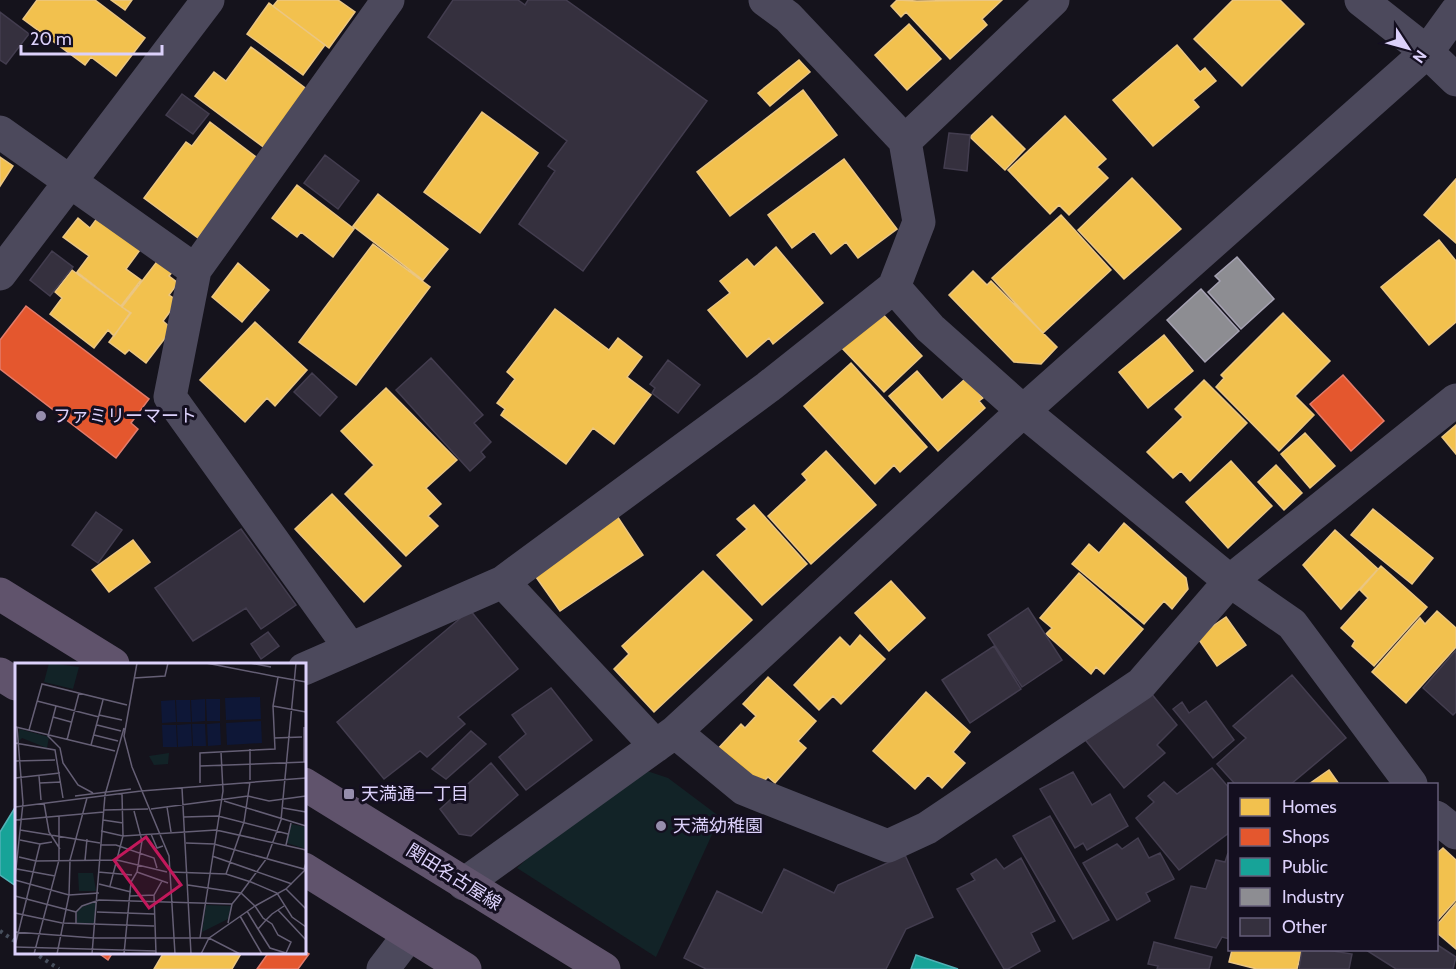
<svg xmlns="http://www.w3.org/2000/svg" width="1456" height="969" viewBox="0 0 1456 969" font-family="Cabin,'Noto Sans JP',sans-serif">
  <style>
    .green { fill: #122327 }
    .homes { fill: #f2c14e; stroke: #ebc682; stroke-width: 1.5 }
    .shops { fill: #e4572e; stroke: #e27c6c; stroke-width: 1.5 }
    .public { fill: #17a398; stroke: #52b1b6; stroke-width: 1.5 }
    .industry { fill: #8d8d92; stroke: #a5a1b2; stroke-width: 1.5 }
    .building { fill: #35303e; stroke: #433d4f; stroke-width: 1.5 }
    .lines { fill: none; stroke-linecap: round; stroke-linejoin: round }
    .path { stroke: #474f5d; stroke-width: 4; stroke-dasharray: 3 4.5; stroke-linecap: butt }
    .street { stroke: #4c495c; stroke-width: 33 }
    .primary { stroke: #60536c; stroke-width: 33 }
    .poi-dot { fill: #968ead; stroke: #140f20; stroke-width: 2 }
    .labels { text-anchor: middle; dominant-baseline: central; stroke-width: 6; stroke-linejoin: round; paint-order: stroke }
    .poi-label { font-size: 18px; fill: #dcd1fb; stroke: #140f20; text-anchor: start }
    .street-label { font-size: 18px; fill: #dcd1fb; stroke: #140f20 }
    .inset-road { fill: none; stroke: #655f75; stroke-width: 1.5 }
    .view { fill: #c2185b; fill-opacity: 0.15; stroke: #c2185b; stroke-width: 3 }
    .inset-edge { fill: none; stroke: #dcd1fb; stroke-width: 3 }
  </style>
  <rect width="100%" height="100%" fill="#15131c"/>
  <path class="green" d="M629,765L668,778L720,817L656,957L517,868Z"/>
  <path class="homes" d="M37,0H95L145,38L116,76L91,57L85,65L23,19Z
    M111,0H132L125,10Z
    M278,0H338L355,12L329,48L273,6Z
    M897,0L917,1L1002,0L982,19L987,25L950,59L906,12L901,17L891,6Z
    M1233,0H1280L1304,24L1242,86L1194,39Z
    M269,3L325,45L303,75L247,34Z
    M909,24L941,59L907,90L875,55Z
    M1177,45L1200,72L1205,68L1216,81L1193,100L1199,107L1153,146L1113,100Z
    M251,47L309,91L266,149L195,96L214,72L226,81Z
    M799,60L810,72L770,106L758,93Z
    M803,90L837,135L730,216L697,172Z
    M482,112L538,153L480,233L424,192Z
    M992,116L1025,149L1005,170L970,137Z
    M1065,116L1106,159L1097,167L1108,178L1069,215L1059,205L1050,214L1008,170Z
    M210,122L260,160L198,238L144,198L186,142L192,146Z
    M0,157L13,166L0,186Z
    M844,159L897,229L858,258L846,242L831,254L814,231L792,248L768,215Z
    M1132,178L1181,229L1124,279L1078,230Z
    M1456,179V243L1424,215Z
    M297,185L354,229L333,257L301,232L297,237L272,218Z
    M378,194L448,249L423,280L353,226Z
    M1061,215L1111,270L1043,333L992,278Z
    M98,217L140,250L126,269L141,280L121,306L77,272L89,256L63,237L78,218L90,228Z
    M1439,240L1456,261V322L1429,345L1381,287Z
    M373,244L430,287L356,385L299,342Z
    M776,247L823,303L773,344L769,338L747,357L708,310L730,293L720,281L747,259L754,267Z
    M159,259L174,270L169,276L178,283L169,295L178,301L163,321L172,329L146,363L129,350L125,354L109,342L131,313L122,307Z
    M238,263L269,290L242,322L212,297Z
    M72,270L130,313L114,336L108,330L94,348L50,314L62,298L55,292Z
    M973,271L987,285L991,281L1057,347L1041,364L1014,362L949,295Z
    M877,308L922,356L884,392L839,345Z
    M555,309L609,350L618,338L642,357L627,377L651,395L614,444L593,428L566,464L501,415L505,409L497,403L515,379L507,372Z
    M1283,313L1330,361L1295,396L1314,415L1279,451L1216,387L1224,378L1221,375Z
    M255,322L307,370L275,406L267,398L245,422L200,380Z
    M1164,335L1193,371L1148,408L1119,372Z
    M851,363L927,447L900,472L894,465L875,484L804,406Z
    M917,371L942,400L966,378L983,398L979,401L985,408L938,451L889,396Z
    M1204,380L1247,423L1190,481L1181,471L1173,478L1147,452L1183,417L1175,409Z
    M386,388L457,460L426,488L441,504L428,516L438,526L406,556L345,494L374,465L341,431Z
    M1456,425V454L1442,437Z
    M1305,433L1335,466L1310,488L1281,454Z
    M826,451L876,505L811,564L768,516L807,480L802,474Z
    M1231,461L1272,506L1228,548L1186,502Z
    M1276,465L1302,493L1284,510L1258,482Z
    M332,494L401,566L364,602L295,529Z
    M754,505L807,564L762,605L717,555L747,529L737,519Z
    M1373,509L1433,558L1412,584L1351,535Z
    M615,513L643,555L560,611L531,570Z
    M1124,523L1186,578L1188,589L1172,609L1164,601L1144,624L1072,564L1089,544L1099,553Z
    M1335,530L1378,569L1341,609L1303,565Z
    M133,540L150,562L109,592L92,570Z
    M1381,566L1427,607L1374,666L1352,646L1355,641L1341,628L1368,598L1360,590Z
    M703,571L752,620L654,712L614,669L629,654L622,646Z
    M1079,573L1143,629L1104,674L1096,667L1091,674L1046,634L1052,628L1040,618Z
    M891,581L925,618L889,651L855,613Z
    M1437,611L1456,628V647L1406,703L1372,672L1420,618L1425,624Z
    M1226,617L1246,645L1217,666L1197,637Z
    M860,635L885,659L841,704L833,696L819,710L794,685L840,637L850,647Z
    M768,677L816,721L798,741L806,748L775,783L768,777L755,790L714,753L741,724L745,728L756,716L743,704Z
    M926,692L970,732L953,752L965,763L942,788L928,775L915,789L873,751Z
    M1329,770L1339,784H1309Z
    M1443,848L1456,860V900L1436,922V854Z
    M1456,903V949L1436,932V926Z
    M1232,950H1302L1297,969H1257L1229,962Z
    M164,952H242L232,969H154Z"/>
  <path class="shops" d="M26,306L149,399L131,423L138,429L116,458L0,369V340Z
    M1343,375L1384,421L1351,451L1310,404Z
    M304,951L309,954L298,969H257L269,952Z
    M97,952H113L108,960Z"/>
  <path class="public" d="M16,806V886L0,875V832Z
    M916,955L958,969H911Z"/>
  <path class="industry" d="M1237,257L1274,299L1241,329L1208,292L1220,281L1215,276Z
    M1201,289L1239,331L1205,362L1167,320Z"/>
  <path class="building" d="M453,0H518L525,5L528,0H566L707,101L583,271L519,224L555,171L548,166L567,141L428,37Z
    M0,12L29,34L6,64L0,60Z
    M182,94L209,114L193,134L166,115Z
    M949,133L970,135L967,171L944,168Z
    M325,155L359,181L338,209L304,183Z
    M52,251L73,267L50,296L30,280Z
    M431,358L483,415L474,423L491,442L481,452L485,457L470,471L396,390Z
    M668,360L700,385L678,413L652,393L655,388L650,384Z
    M312,373L337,397L320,416L294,392Z
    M96,512L122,530L98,563L72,545Z
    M241,529L296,605L261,629L246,608L193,641L155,588Z
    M1028,608L1062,660L1022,687L988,635Z
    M470,610L518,669L458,717L465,724L427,757L420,751L384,779L337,722Z
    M268,632L279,646L261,659L251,644Z
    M994,646L1021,689L970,723L942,680Z
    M1456,650V712L1453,715L1423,688Z
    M1292,675L1346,738L1291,784H1235L1217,764L1246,738L1233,726Z
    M1146,687L1177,725L1157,745L1165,753L1124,788L1083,737Z
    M551,688L592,740L526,790L499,757L526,734L512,715Z
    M1206,701L1234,740L1213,758L1173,709L1182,702L1189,713Z
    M471,731L486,744L446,779L432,769Z
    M491,763L518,795L471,836L459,834L440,809Z
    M1212,768L1230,789V832L1179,870L1136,818L1154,802L1148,796L1164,782L1177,794Z
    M1073,772L1092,805L1110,794L1128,826L1087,850L1083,843L1075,848L1040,789Z
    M1050,816L1109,920L1073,939L1013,836Z
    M1138,838L1149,858L1160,853L1174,879L1146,893L1150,901L1117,920L1083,863L1117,844L1122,849Z
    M1228,853L1230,939L1222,937L1216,948L1175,938L1191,886L1206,889L1216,860L1225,862Z
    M905,855L933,917L906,929L886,969H706L684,958L717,891L762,913L784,869L834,893L838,885Z
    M1021,858L1055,921L1031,933L1040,951L1008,969H1004L957,889L975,880L971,874L996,859L1004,869Z
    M1154,942L1212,957L1209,969H1157L1158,966L1148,964Z
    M1436,944L1456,957L1453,969H1396L1366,950H1436Z
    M1302,950H1327L1352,954L1349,969H1299Z"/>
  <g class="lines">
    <path class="path" d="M0,931L16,942
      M33,952L59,969"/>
    <path class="street" d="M765,0L788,17L905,141L919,222L894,287L930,328L1023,411L1230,581L1292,624L1411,784
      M1361,0L1427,52L1456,80
      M0,132L195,270
      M905,141L1053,0
      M0,274L208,0
      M503,582L656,746
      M350,648L170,397L195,270L388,0
      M304,669L503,582L768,387L894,287
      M675,732L744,789L888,846L927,828L1141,684L1230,581L1456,400
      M1436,817L1456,833
      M464,884L675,732L1023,411L1427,52L1456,12
      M383,969L409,935"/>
    <path class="primary" d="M0,594L113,664
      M0,674L16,684
      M304,784L604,969
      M304,869L465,969"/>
  </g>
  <g class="poi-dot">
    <circle cx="41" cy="416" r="6"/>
    <rect x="343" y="788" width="12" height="12" rx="3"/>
    <circle cx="661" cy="826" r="6"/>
  </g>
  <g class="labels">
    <g class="poi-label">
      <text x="53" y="416">ファミリーマート</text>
      <text x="361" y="794">天満通一丁目</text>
      <text x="673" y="826">天満幼稚園</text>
    </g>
    <g class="street-label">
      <text transform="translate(454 877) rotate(32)">関田名古屋線</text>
    </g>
  </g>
  <g transform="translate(15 663)">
    <rect width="291" height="291" fill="#15131c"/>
    <path d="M34,0L64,4L58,26L29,19ZM4,66L34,74L32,85L7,75L3,79ZM154,90L153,101L139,102L134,93ZM276,161L291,164V186L272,180ZM63,210H78L81,228H64ZM81,239L80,260H62V249L67,244ZM191,242L216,243L213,256L187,269Z" fill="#122327"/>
    <path d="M245,34L246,56L211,57L210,35ZM190,36V58L177,59L176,37ZM191,36H205V58H192ZM160,37L161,59L147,60L146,38ZM161,37H175L176,59H162ZM246,58L247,80L212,82L211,60ZM205,60L206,82L193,83L192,61ZM176,61L177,83L163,84L162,62ZM177,61H190L191,83H178ZM147,62H161L162,84H148Z" fill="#0e1737"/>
    <path class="inset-road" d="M122,0L109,73L117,104L154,193L160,291M235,0L256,4M263,14L291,19M119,15L150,13L153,0M22,38L84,54M41,43L33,73L45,85L48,100L63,122L78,130M258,43L291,49M84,52L107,57M38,54L56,59M82,62L106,68M1,64L100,88M289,64V99M14,67L27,21L112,42M79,72L103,78M259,75L287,74M52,77L64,30M0,80L40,87L48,135M76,82L88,37M235,86V117M0,98L40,97M185,103L291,99M24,113L26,137M0,115L45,110M25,120L46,119M185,120V90L260,86L258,43L263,14L191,0M167,125L176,291M60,133L116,126M209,138L291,163M29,140L34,169L45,186M0,144L126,128L291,115M152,144L156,169M268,145L291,149M136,146L233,133L254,138L291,133M89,147L133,146M169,154L203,153L273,171M0,157L89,149M88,157L108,160M5,167L85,180M86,168L108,173L201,167L291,187M136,171L142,185L148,183M5,177L25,181M171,180L199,181L289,206L291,200M85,182H101L139,195L142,205M271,182L276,160M197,193L277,221M4,194L21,198L102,197L152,209M70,197L72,176M2,206L40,213M83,209L117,212M122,209L153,220M156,209L211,211L236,219L262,230L277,254L291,264M211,211L229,159L235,119M0,215L8,140L2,64M0,217L54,232L84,230M84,221L116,229M173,222L226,230L240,243L271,226L291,206M95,223L108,173L107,131M271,226L291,246M139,232L141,290M0,233L61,249M115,233L139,232L147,218M263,247L291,277M232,248L243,266M82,249L139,251M0,250L47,260L139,263M225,253L247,291M213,260L217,241M61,261V249L67,243L84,237L217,241L226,230L252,195L266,157L281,0M0,269L79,275H194L240,243L248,255L257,261L263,272L276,279L271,290L255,285L243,266L251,257L257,251L269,243M185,275L208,128L206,89M0,283L25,181L37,179M0,284L141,288M19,291L44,197V153M42,291L54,232L55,197L72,135M77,291L90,132L109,65M109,291L116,219L122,209L127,178L119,148M186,291L194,275L225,291"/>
    <path class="view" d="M131,174L166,222L134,245L99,197Z"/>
    <rect width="291" height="291" class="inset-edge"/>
  </g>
  <rect x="1228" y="783" width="210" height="168" fill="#140f20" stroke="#645d78" stroke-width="1.5"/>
  <rect x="1240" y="798" width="30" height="18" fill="#f2c14e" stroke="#645d78" stroke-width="1.5"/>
  <text x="1282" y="813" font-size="18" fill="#dcd1fb">Homes</text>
  <rect x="1240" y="828" width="30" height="18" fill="#e4572e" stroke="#645d78" stroke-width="1.5"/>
  <text x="1282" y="843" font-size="18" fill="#dcd1fb">Shops</text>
  <rect x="1240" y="858" width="30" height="18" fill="#17a398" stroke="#645d78" stroke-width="1.5"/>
  <text x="1282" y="873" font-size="18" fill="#dcd1fb">Public</text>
  <rect x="1240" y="888" width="30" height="18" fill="#8d8d92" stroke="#645d78" stroke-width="1.5"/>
  <text x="1282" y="903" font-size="18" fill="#dcd1fb">Industry</text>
  <rect x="1240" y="918" width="30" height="18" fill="#35303e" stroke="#645d78" stroke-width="1.5"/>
  <text x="1282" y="933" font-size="18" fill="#dcd1fb">Other</text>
  <g transform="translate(1408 48) rotate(126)" stroke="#140f20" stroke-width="4.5" paint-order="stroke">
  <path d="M0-4.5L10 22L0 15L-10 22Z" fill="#dcd1fb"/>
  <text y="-9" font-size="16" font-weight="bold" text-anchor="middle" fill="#dcd1fb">N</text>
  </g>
  <path d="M21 45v9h141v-9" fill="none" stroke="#dcd1fb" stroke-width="3"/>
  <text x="30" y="45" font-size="18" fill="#dcd1fb" stroke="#140f20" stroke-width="4.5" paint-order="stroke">20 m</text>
</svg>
